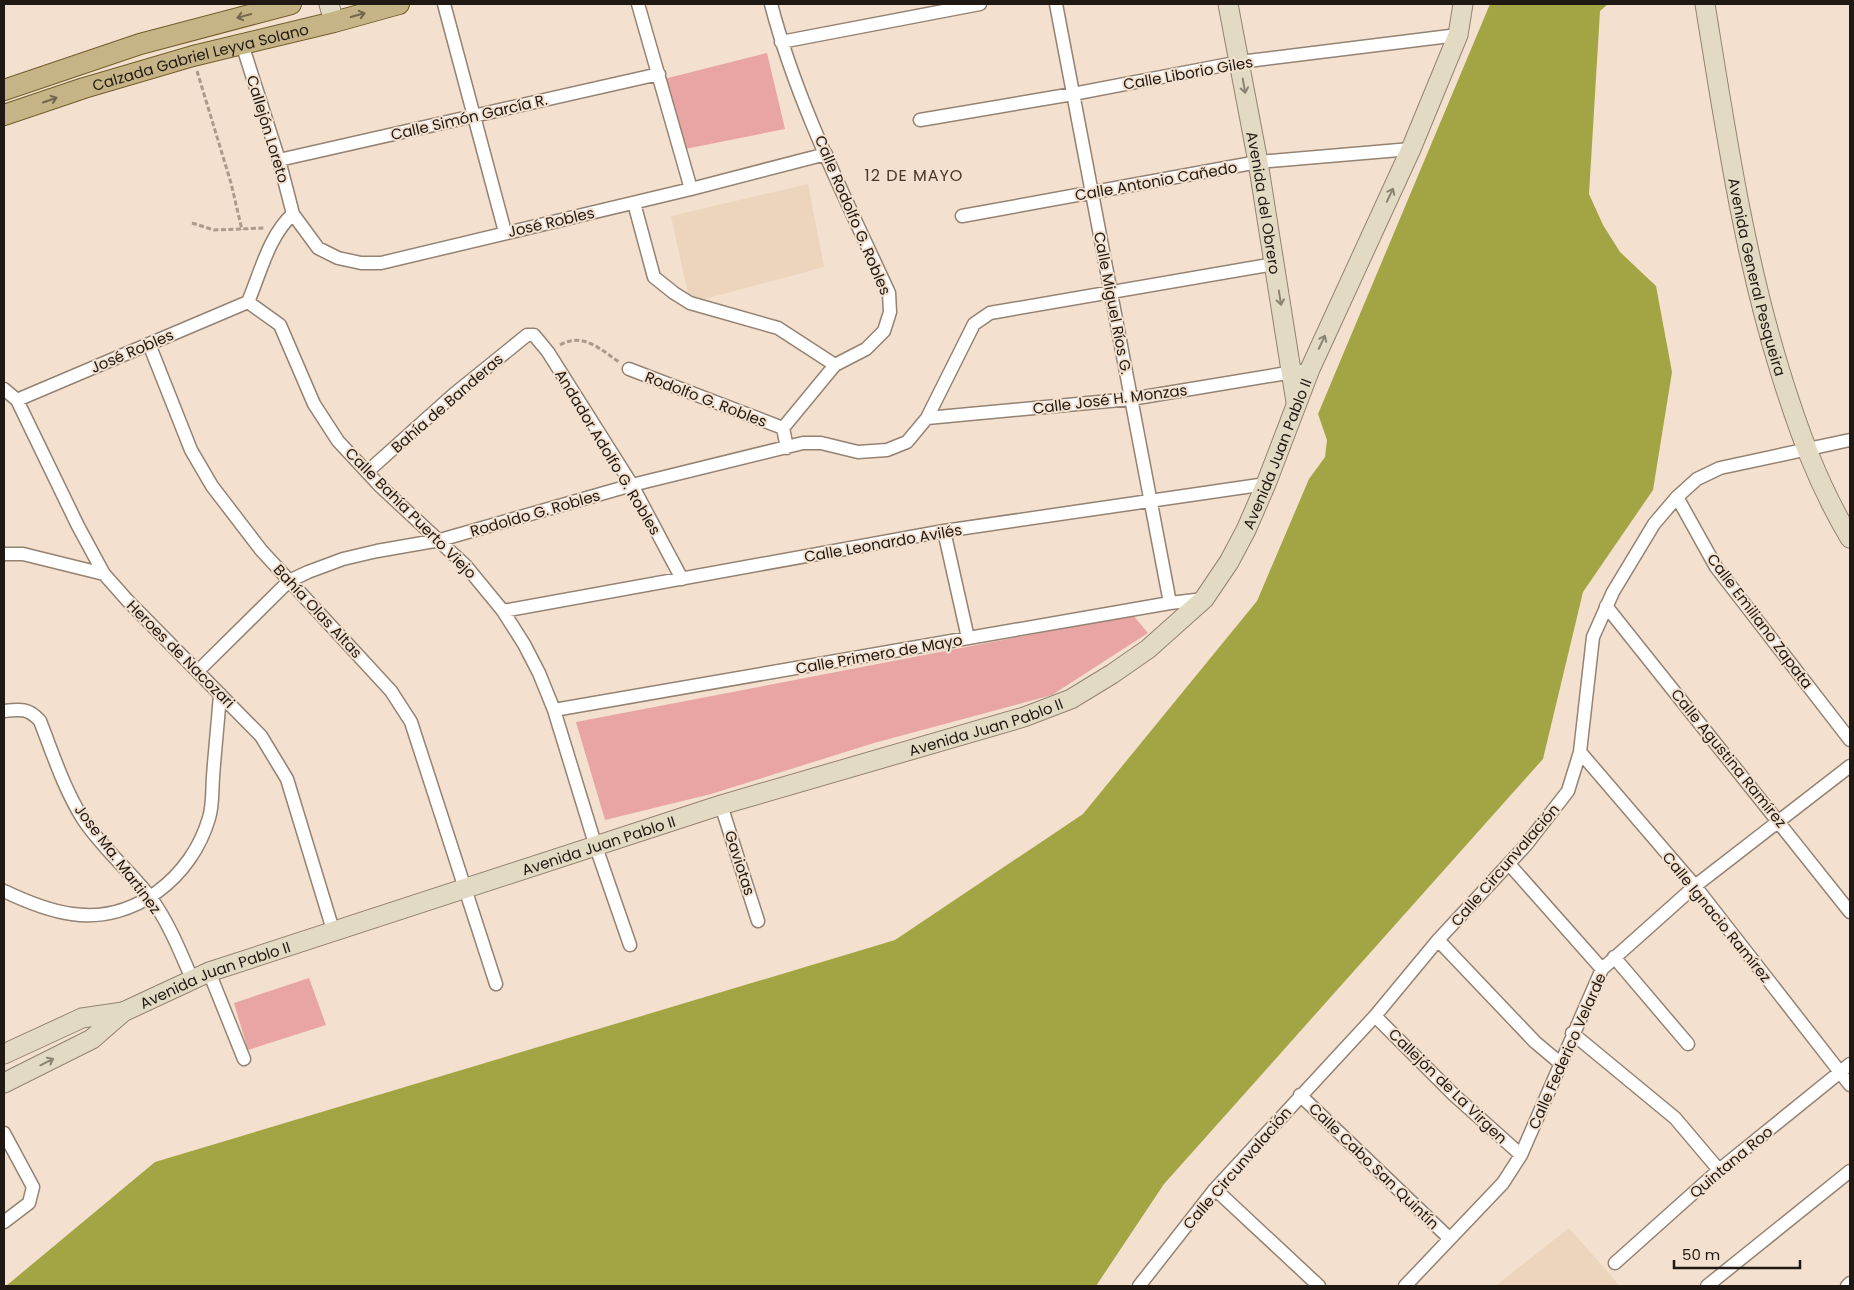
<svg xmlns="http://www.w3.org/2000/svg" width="1854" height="1290" viewBox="0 0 1854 1290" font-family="Poppins,sans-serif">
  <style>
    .built { fill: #edd5bd }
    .green { fill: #e8a5a3 }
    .water { fill: #a3a544 }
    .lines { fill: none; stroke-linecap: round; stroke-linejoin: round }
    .street-casing { stroke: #948272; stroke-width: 15 }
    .secondary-casing { stroke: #948272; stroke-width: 21 }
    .primary-casing { stroke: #735d29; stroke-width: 22 }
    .path { stroke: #aa9b8d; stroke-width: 3; stroke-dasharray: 5 2.5; stroke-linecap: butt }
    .street { stroke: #fff; stroke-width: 12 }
    .secondary { stroke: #e2dac2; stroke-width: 19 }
    .primary { stroke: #c6b486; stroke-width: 20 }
    .oneway { stroke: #73664c }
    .oneway2 { stroke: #8b8373 }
    .labels { text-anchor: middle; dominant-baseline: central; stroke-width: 4; stroke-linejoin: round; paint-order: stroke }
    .street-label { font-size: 15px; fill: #201913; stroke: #f3e0ce }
    .neighbourhood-label { font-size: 16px; letter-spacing: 1px; fill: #463728; stroke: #f3e0ce }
  </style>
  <rect width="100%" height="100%" fill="#f3e0ce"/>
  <path class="built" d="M808,184L824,267L690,303L671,216Z
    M1569,1228L1620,1286H1495Z"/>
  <path class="green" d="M767,53L785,129L680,150L660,80Z
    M1133,615L1148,633L1052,695L874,743L711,794L605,820L576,722Z
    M309,978L326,1025L248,1050L234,1003Z"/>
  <path class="water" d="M1490,4H1608L1600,11L1589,194L1603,225L1620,252L1656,286L1672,372L1653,490L1583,592L1543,759L1164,1184L1096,1286H6L155,1162L895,940L1083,814L1257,601L1309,479L1325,457L1327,440L1318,414Z"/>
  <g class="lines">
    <defs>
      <path id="street" d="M444,4L505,232
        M638,4L691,189
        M771,4C797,104 846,199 889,293L890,312L884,331L866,349L835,365L783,428L787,448
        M1056,4L1170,603
        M781,42L980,4
        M242,44L279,160L293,214L318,248L338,258L361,263H381L691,189L826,154
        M920,120L1073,94L1240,62L1458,35
        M279,160L659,74
        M634,203L654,277L674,293L690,303L778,328L835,365
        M293,214C269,235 260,274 248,302L280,325L314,404L338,441L379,485L466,566L503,611L524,644L539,673L554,710L596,847L630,945
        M962,216L1258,162L1411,149
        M149,344L191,450L212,486L261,550L391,691L411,722L496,984
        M629,369L783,428
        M4,389L17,400L78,526L104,574L128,601L261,736L287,779L333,930
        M17,400L248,302
        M927,418L1131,399L1299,371
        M367,472L453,395L527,335H534L548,352L632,485L682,579
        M1677,497L1716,567L1850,740
        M944,531L968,638
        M4,554H23L104,574
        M1606,606L1850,912
        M503,611L944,531L1266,484
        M198,671L289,581L308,572L343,559L377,551L440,540L632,485L803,443H821L858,452L887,450L907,442L927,418L974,324L990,313L1274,264
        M554,710L1170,603L1204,599
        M4,711C20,709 29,708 40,721C53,754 64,789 83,819C102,848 129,870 150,897C168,921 180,951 192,979
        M1580,752L1695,886L1850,1085
        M721,805L758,921
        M1509,864L1602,969
        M4,891C25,901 49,911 72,914C135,923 192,877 209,818C213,806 212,790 213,777C215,749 218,722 220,694
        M1438,940L1535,1042L1560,1063
        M1614,957L1688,1044
        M209,972L244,1059
        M1375,1016L1454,1095L1521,1155
        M1572,1033L1675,1118L1719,1170
        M1300,1095L1449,1238
        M4,1133L33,1187L29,1203L4,1222
        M1215,1189L1319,1286
        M1615,1263L1719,1170L1850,1064
        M1139,1286L1215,1189L1375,1016L1438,940L1526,845L1568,791L1580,752L1593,637L1613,592L1654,524L1677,497L1697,479L1720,468L1850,440
        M1405,1286L1503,1183L1521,1155L1602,969L1695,886L1850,766
        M1707,1286L1850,1171
        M1847,1286L1850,1283"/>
      <g id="secondary">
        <path d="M329,4L334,22"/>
        <path id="s1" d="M1228,4L1258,162L1296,402"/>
        <path id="s2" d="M1705,4C1725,127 1743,251 1780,371C1798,429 1818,485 1850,538"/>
        <path d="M4,1054L82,1018L123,1012"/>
        <path id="s3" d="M4,1083L92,1039L123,1012L209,972L721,805L1024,717L1071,699L1112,674L1148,649L1204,599L1229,562L1246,530L1266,484L1310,369L1411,149L1458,35L1463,4"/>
      </g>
      <g id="primary">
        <path d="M4,90L140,44L291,4"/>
        <path id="s4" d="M4,115L84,88L193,56L334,22L399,4"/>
      </g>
    </defs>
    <use href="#street" class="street-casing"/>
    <use href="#secondary" class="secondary-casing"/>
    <use href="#primary" class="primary-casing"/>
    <path class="path" d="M197,71L231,183L242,230
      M192,223L214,230L265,228
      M560,345C583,332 600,349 619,362"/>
    <use href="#street" class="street"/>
    <use href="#secondary" class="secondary"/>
    <use href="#primary" class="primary"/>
  </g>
  <defs><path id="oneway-shaft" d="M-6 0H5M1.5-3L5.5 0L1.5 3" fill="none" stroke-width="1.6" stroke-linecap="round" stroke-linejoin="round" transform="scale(1.25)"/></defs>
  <g class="oneway">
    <use href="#oneway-shaft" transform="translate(358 15) rotate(-16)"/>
    <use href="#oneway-shaft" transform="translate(244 16) rotate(165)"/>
    <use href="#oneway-shaft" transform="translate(50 100) rotate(-19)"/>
  </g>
  <g class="oneway2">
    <use href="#oneway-shaft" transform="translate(1244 86) rotate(80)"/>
    <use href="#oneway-shaft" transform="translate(1390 195) rotate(-65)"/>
    <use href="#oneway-shaft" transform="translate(1280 298) rotate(81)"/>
    <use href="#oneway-shaft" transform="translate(1322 342) rotate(-65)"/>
    <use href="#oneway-shaft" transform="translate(47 1062) rotate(-27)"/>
  </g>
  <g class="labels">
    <g class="street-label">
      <text stroke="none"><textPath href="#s4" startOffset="205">Calzada Gabriel Leyva Solano</textPath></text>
      <text transform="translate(1188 73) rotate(-10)">Calle Liborio Giles</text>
      <text transform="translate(469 117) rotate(-13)">Calle Simón García R.</text>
      <text transform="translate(268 129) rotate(73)">Callejón Loreto</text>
      <text transform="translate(1156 181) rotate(-10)">Calle Antonio Cañedo</text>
      <text stroke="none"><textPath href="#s1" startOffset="202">Avenida del Obrero</textPath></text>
      <text transform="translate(853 215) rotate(67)">Calle Rodolfo G. Robles</text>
      <text transform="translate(551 222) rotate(-13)">José Robles</text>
      <text stroke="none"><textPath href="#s2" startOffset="278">Avenida General Pesqueira</textPath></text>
      <text transform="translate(1113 303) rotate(79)">Calle Miguel Ríos G.</text>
      <text transform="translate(132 351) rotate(-23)">José Robles</text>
      <text transform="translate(706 399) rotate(21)">Rodolfo G. Robles</text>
      <text transform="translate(1110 399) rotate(-7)">Calle José H. Monzas</text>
      <text transform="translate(447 403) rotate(-41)">Bahía de Banderas</text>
      <text transform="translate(608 452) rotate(59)">Andador Adolfo G. Robles</text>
      <text stroke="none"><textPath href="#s3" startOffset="1469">Avenida Juan Pablo II</textPath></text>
      <text transform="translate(411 513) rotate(45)">Calle Bahía Puerto Viejo</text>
      <text transform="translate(535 513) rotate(-16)">Rodoldo G. Robles</text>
      <text transform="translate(883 543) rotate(-10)">Calle Leonardo Avilés</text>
      <text transform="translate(318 611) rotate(47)">Bahía Olas Altas</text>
      <text transform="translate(1760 621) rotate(53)">Calle Emiliano Zapata</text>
      <text transform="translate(181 654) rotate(45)">Heroes de Nacozari</text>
      <text transform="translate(879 654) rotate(-10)">Calle Primero de Mayo</text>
      <text stroke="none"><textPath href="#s3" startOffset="1049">Avenida Juan Pablo II</textPath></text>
      <text transform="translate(1729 758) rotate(51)">Calle Agustina Ramírez</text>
      <text stroke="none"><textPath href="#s3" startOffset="644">Avenida Juan Pablo II</textPath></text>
      <text transform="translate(118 859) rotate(53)">Jose Ma. Martinez</text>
      <text transform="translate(740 863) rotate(72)">Gaviotas</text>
      <text transform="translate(1505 865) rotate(-49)">Calle Circunvalación</text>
      <text transform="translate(1717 917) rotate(51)">Calle Ignacio Ramírez</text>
      <text stroke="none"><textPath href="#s3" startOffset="239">Avenida Juan Pablo II</textPath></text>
      <text transform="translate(1567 1051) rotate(-66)">Calle Federico Velarde</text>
      <text transform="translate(1448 1086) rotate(44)">Callejón de La Virgen</text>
      <text transform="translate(1731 1162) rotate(-40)">Quintana Roo</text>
      <text transform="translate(1374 1166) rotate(44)">Calle Cabo San Quintín</text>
      <text transform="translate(1237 1168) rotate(-49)">Calle Circunvalación</text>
    </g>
    <g class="neighbourhood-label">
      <text x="914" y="175">12 DE MAYO</text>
    </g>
  </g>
  <rect width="1854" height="1290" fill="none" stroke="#201913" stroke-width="10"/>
  <path d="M1674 1260v8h126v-8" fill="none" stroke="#201913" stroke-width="2.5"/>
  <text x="1682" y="1260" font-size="15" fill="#201913" stroke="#f3e0ce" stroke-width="4" paint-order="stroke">50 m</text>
</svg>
